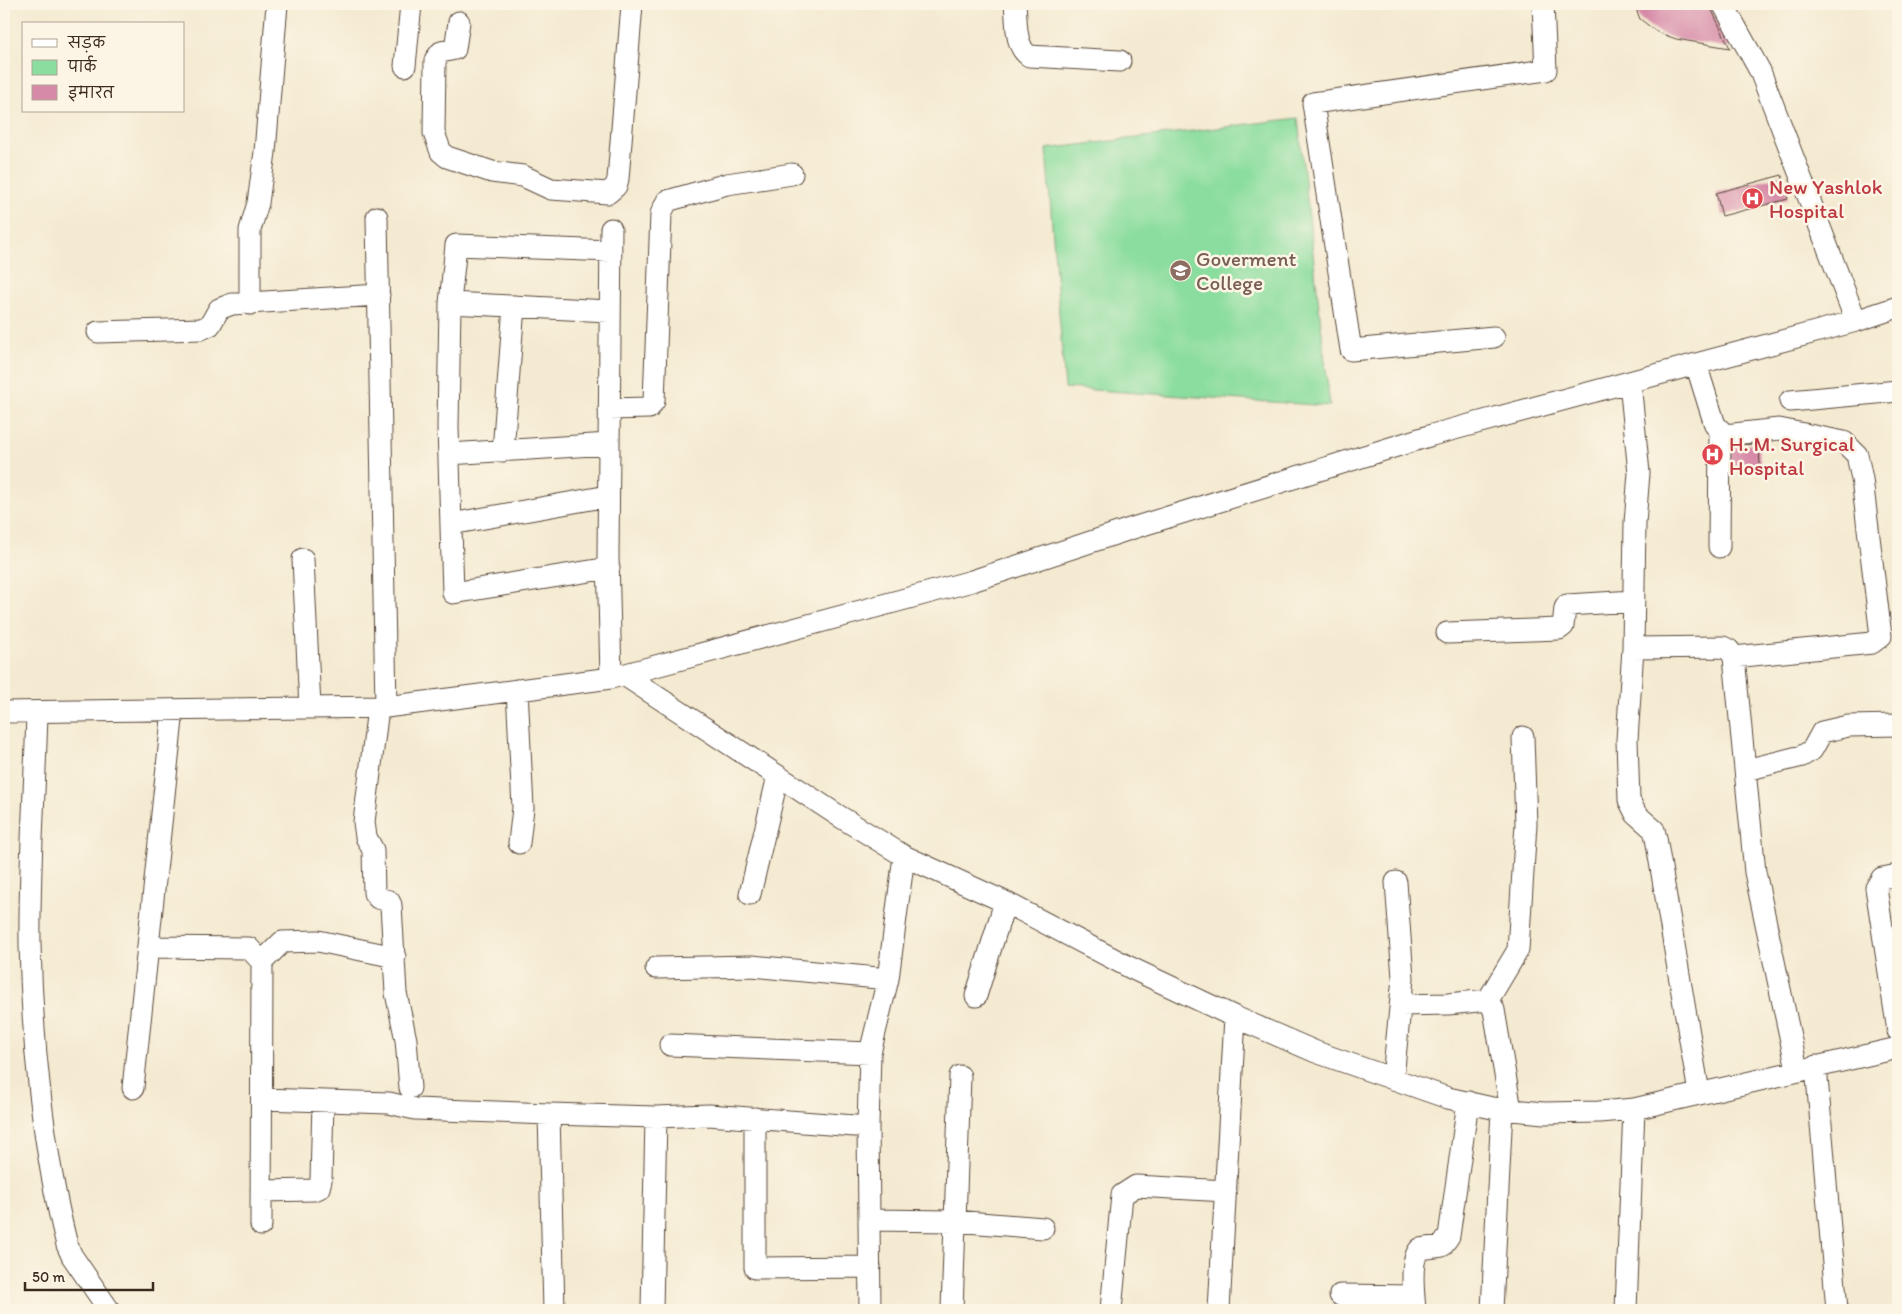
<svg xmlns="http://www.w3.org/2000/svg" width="1902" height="1314" viewBox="0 0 1902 1314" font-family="Itim,'Playpen Sans Deva',sans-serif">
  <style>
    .green { fill: #8add9e; stroke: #62845e }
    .building { fill: #d78aa8 }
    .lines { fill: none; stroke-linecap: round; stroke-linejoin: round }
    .minor-casing { stroke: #574739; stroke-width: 23 }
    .minor { stroke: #fff; stroke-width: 21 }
    .labels { text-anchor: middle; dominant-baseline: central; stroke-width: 5; stroke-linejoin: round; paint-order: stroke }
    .health-label { font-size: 21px; fill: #be3a42; stroke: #fcf5e5; text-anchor: start }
    .education-label { font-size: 21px; fill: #785e54; stroke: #fcf5e5; text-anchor: start }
  </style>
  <rect width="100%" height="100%" fill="#fcf5e5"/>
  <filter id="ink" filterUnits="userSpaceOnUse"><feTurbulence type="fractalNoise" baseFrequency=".02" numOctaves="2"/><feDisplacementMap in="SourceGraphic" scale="10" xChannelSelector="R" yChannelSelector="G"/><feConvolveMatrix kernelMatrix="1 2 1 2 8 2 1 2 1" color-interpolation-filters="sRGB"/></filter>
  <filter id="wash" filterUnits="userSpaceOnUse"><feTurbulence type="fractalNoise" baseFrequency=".0096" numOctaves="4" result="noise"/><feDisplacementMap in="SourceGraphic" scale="20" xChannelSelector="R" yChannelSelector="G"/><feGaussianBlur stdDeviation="1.12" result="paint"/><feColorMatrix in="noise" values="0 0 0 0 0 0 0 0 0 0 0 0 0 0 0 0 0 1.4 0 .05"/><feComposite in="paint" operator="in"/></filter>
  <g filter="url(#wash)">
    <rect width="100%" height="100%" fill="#f4ead1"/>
    <path class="green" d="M1298,118L1330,406L1065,388L1046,149Z"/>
    <g id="blocks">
      <path class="building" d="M1634,4H1709L1730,48L1676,39L1657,32L1640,19Z
        M1782,175L1788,199L1722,216L1716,193Z
        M1759,444L1760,468L1726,469L1725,445Z"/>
    </g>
  </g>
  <g filter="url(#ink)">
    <use href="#blocks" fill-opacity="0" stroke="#574739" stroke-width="1"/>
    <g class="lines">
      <defs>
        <path id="minor" d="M1015,4C1017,19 1014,46 1029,56L1120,61
          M1723,4L1760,71L1856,321
          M459,22L455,49L441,52L435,60L434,133L441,152L447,157L492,172L523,176L551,189L608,193L616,186L618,179L632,4
          M405,66L411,4
          M377,217L386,707
          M450,303L456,245L611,251
          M250,304V230L258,203L265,152L277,4
          M98,332L201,329L210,325L219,309L232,304L379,295
          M1494,337L1351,350L1313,103L1546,70L1543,4
          M1696,364L1715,425L1725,435L1779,429L1844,442L1857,455L1862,479L1881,636L1872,643L1734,657
          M1630,382L1639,473L1635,523L1633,648L1627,740L1629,800L1636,814L1654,830L1656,838L1699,1093
          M1790,401L1898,391
          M609,409L649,408L654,401L661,214L667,201L727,184L792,174
          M503,451L514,306
          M449,454L609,444
          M451,524L608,496
          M1719,547L1720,431
          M303,559L310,708
          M609,568L453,593L448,427L450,303L609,311
          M1447,633L1559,629L1563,626L1565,608L1567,605L1634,601
          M1633,648L1723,647L1729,650L1734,657L1755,872L1797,1069
          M624,675L839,816L904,856L1005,902L1131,968L1235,1017L1316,1052L1448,1098L1492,1108L1544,1113L1599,1112L1634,1109L1898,1048
          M611,678L608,556L611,229
          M517,690L523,808L519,843
          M378,708L364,822L366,837L373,850L374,893L378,898L389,901L391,905L396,993L406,1040L410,1088
          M4,712L386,707L611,678L972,581L1133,528L1432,435L1856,321L1898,307
          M37,713C35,790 29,867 30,944C32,1041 43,1151 67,1245L72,1256L109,1310
          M1746,770L1802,756L1812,750L1822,732L1848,726L1898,725
          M1898,875L1882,878L1876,888L1898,1031
          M750,894L778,776
          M149,947L249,948L262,962L261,1225
          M262,962L282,942L318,941L395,957
          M656,968L752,966L888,979
          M976,996L1005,902
          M1488,1000L1518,950L1526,824L1523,737
          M1401,1005L1448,1004L1488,1000L1494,1010L1511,1110
          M670,1045L870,1053
          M1816,1066L1837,1310
          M1393,1078L1403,978L1396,882
          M133,1088L173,710
          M262,1099L389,1103L415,1109L549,1114L656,1117L709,1115L868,1127
          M549,1114L554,1310
          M755,1118V1268L870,1267
          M261,1191L313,1190L319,1188L321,1180L323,1102
          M870,1220L954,1221L1043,1228
          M1340,1295L1414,1296
          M652,1310L656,1117
          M870,1310L868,1127L870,1053L888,979L904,856
          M952,1310L960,1076
          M1111,1310L1122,1195L1136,1186L1226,1191
          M1219,1310L1235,1017
          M1415,1310C1414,1295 1409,1260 1420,1249L1442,1246L1449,1236L1468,1102
          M1492,1310L1502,1109
          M1626,1310L1634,1109"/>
      </defs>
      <use href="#minor" class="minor-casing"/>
      <use href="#minor" class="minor"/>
    </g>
  </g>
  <defs>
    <symbol id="hospital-disc" viewBox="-11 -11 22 22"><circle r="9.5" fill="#e0444e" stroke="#fcf5e5"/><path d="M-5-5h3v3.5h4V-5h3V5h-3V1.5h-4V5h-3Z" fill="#fff"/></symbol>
    <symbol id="university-disc" viewBox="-11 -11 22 22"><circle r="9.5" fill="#8d6e63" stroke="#fcf5e5"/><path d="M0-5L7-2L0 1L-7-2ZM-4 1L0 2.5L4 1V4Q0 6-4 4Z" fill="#fff"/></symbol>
  </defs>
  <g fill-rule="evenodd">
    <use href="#hospital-disc" x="1740" y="186" width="25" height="25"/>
    <use href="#university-disc" x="1168" y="258" width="25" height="25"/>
    <use href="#hospital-disc" x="1700" y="442" width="25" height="25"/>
  </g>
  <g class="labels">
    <g class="health-label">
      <text x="1769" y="186">New Yashlok<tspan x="1769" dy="24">Hospital</tspan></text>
      <text x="1729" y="443">H. M. Surgical<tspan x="1729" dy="24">Hospital</tspan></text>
    </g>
    <g class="education-label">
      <text x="1196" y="258">Goverment<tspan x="1196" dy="24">College</tspan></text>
    </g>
  </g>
  <rect width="1902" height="1314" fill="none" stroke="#fcf5e5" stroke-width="20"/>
  <rect x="22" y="22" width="162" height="90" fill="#fcf5e5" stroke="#afa495"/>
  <rect x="32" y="39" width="25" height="8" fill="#ffffff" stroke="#afa495"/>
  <text x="68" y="48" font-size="15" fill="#3b2a1e">सड़क</text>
  <rect x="32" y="60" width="25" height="15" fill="#8add9e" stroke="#afa495"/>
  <text x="68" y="72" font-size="15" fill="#3b2a1e">पार्क</text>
  <rect x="32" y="85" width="25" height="15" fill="#d78aa8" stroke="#afa495"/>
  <text x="68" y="98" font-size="15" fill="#3b2a1e">इमारत</text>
  <path d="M25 1282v8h128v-8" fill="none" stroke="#3b2a1e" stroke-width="2.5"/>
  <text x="32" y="1282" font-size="15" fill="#3b2a1e" stroke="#fcf5e5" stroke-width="4" paint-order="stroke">50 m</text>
</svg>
